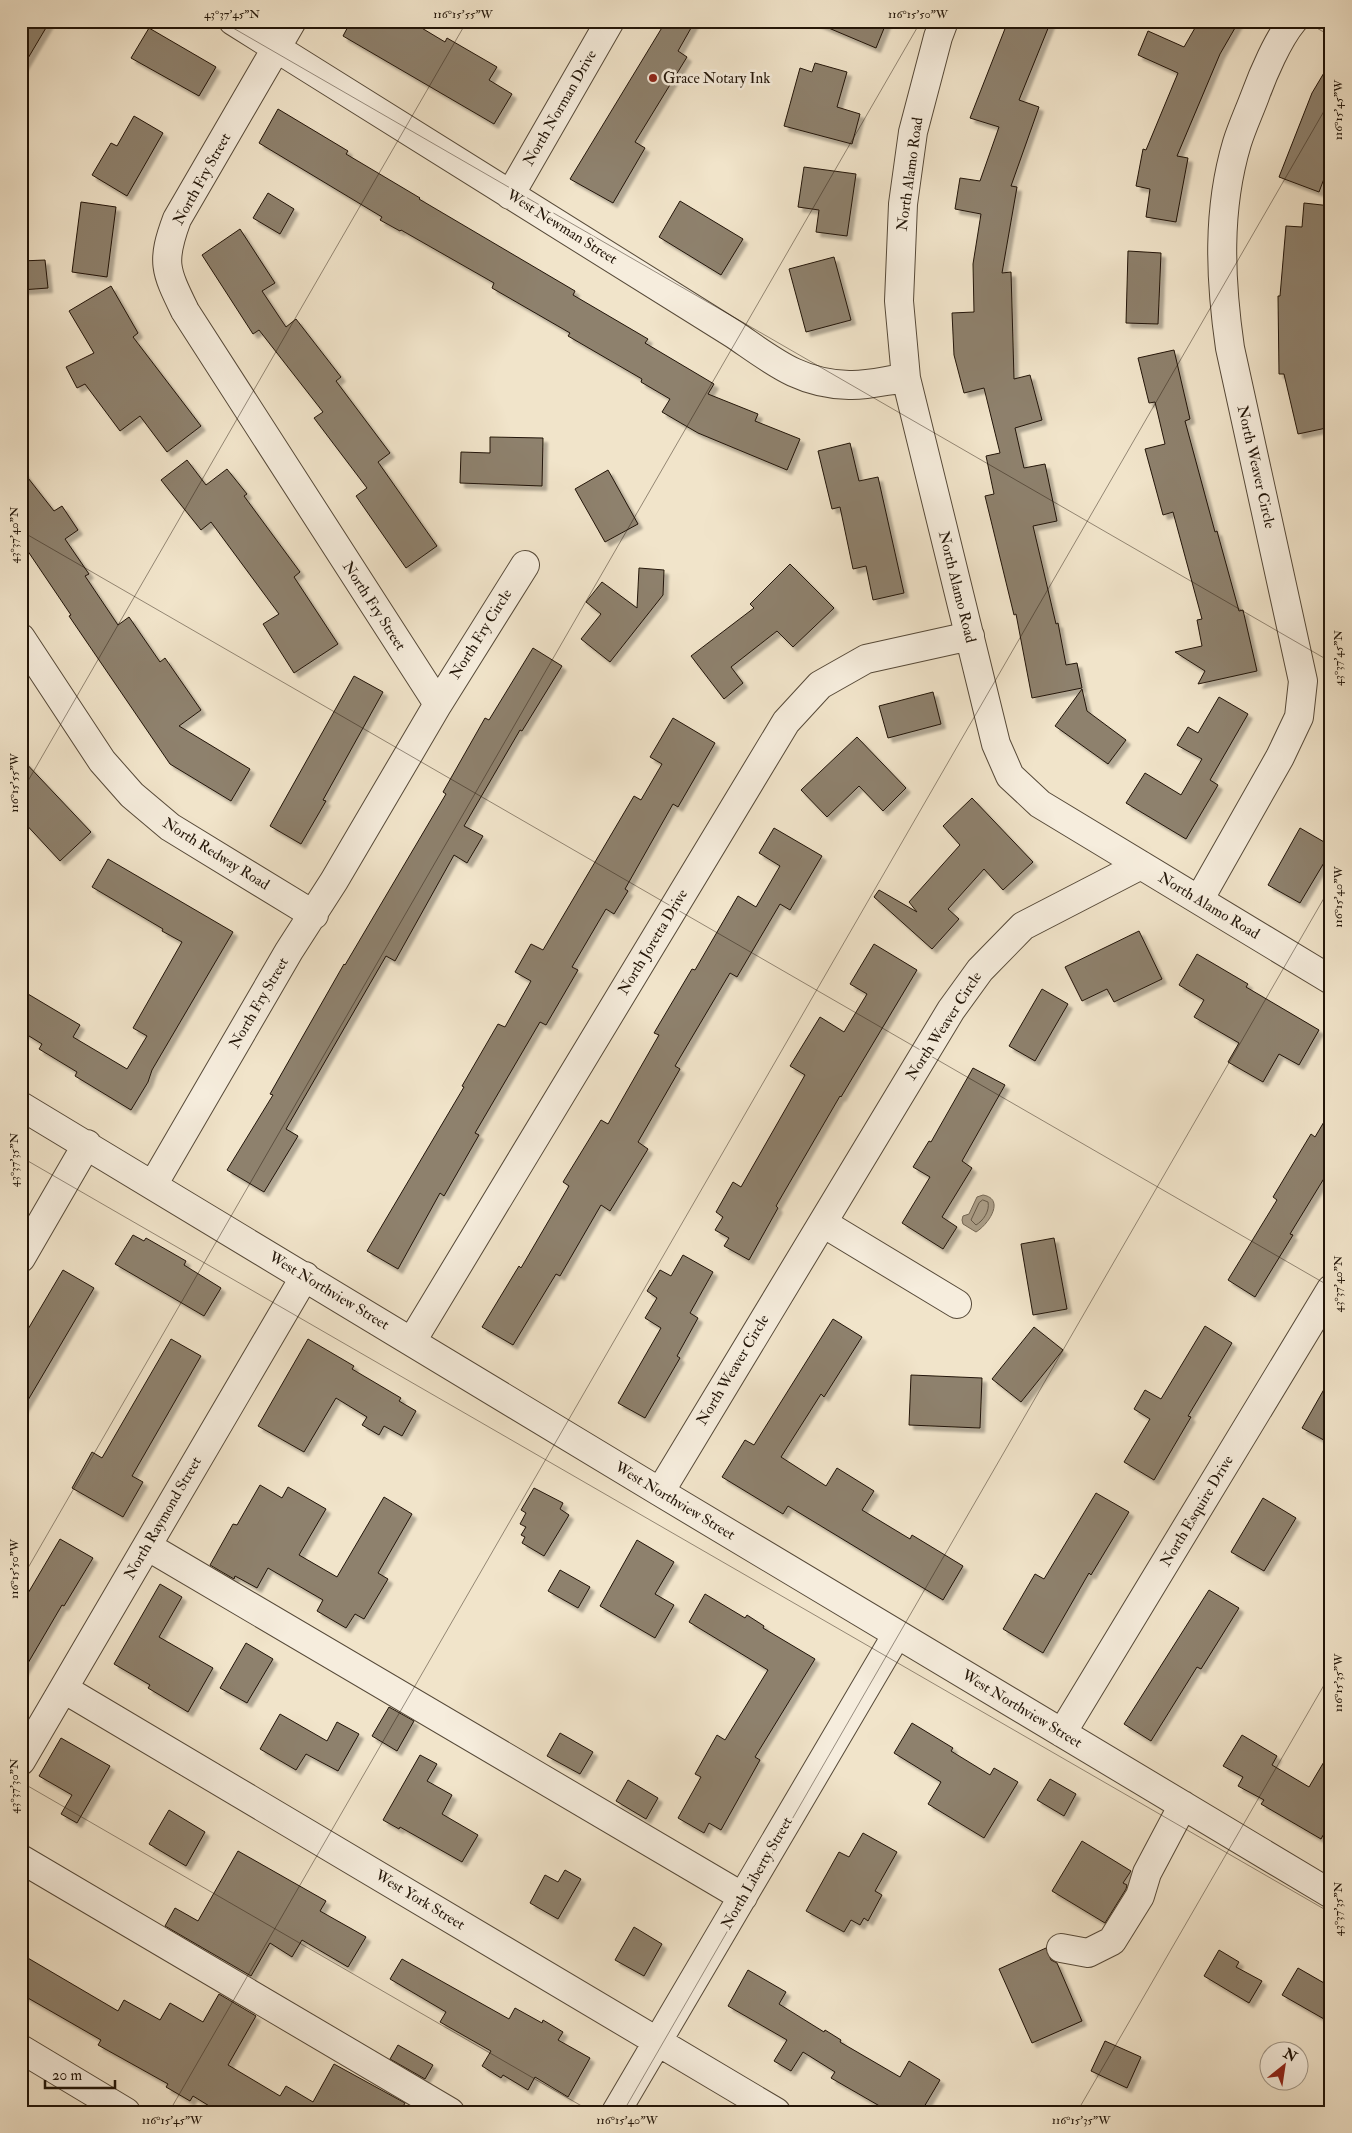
<svg xmlns="http://www.w3.org/2000/svg" width="1352" height="2133" viewBox="0 0 1352 2133" font-family="'IM FELL Double Pica',serif">
  <style>
    .water { fill: #ab9e88; stroke: #746755 }
    .lines { fill: none; stroke-linecap: round; stroke-linejoin: round }
    .shore { stroke: #665a48; stroke-width: 1 }
    .building { fill: #8e816d; stroke: #221508; filter: url(#shadow) }
    .minor-casing { stroke: #564938; stroke-width: 30 }
    .minor { stroke: #f6eddd; stroke-width: 28 }
    .ticks { fill: none; stroke: #221508; stroke-width: 1; stroke-opacity: 0.45 }
    .poi-dot { fill: #8f2418; stroke: #f6eddd; stroke-width: 2 }
    .labels { text-anchor: middle; dominant-baseline: central; stroke-width: 5; stroke-linejoin: round; paint-order: stroke }
    .poi-label { font-size: 15px; fill: #221508; stroke: #f6eddd; text-anchor: start }
    .street-label { font-size: 15px; fill: #221508; stroke: #f6eddd }
    .neatline { fill: none; stroke: #221508; stroke-width: 2 }
    .ticks-label { font-size: 12px; text-anchor: middle; fill: #221508 }
  </style>
  <defs>
    <filter id="shadow"><feDropShadow dx="4.5" dy="4.5" stdDeviation="1" flood-color="#0004"/></filter>
  </defs>
  <rect width="100%" height="100%" fill="#f1e4ca"/>
  <filter id="stains"><feTurbulence type="fractalNoise" baseFrequency=".004" numOctaves="4"/><feColorMatrix values="0 0 0 0 .2 0 0 0 0 .09 0 0 0 0 .02 0 0 0 .5 -.17"/></filter>
  <radialGradient id="worn" r=".72"><stop offset=".6" stop-color="#630" stop-opacity="0"/><stop offset="1" stop-color="#630" stop-opacity=".3"/></radialGradient>
  <path class="water" d="M983,1195C1006,1199 988,1225 976,1232L963,1224L962,1220L963,1216L969,1214L977,1197Z"/>
  <g class="lines">
    <path class="shore" d="M983,1200L988,1202C990,1211 983,1221 976,1225L971,1220L979,1203Z"/>
  </g>
  <path class="building" d="M21,21H50L21,70Z
    M351,21H410L445,42L447,38L497,67L489,80L512,94L494,124L343,36Z
    M666,21H695L678,51L687,57L635,142L645,148L613,203L570,179Z
    M812,21H887L876,48Z
    M1008,21H1051L1019,100L1039,107L1011,186L1017,187L1002,273L1011,272L1014,379L1030,375L1042,420L1015,428L1024,468L1045,464L1057,521L1033,526L1056,624L1058,623L1066,665L1077,663L1082,688L1032,698L1016,614L1014,615L985,496L994,494L986,456L1000,453L984,388L964,393L954,355L952,313L974,312L973,264L981,214L955,209L960,178L980,181L999,127L970,118Z
    M1199,21H1239L1220,54L1177,156L1188,158L1176,222L1146,217L1150,189L1136,186L1143,149L1146,150L1178,73L1138,55L1148,31L1184,47Z
    M149,28L216,67L199,96L131,58Z
    M1331,61V160L1319,192L1279,177L1312,93Z
    M815,63L847,72L837,107L860,114L852,144L784,126L800,68L812,72Z
    M278,109L348,151L346,154L420,198L419,199L575,291L573,295L648,339L645,343L714,384L708,394L758,414L755,421L800,439L787,470L698,433L662,412L670,399L641,382L642,379L568,336L570,333L492,288L494,283L401,230L400,231L380,220L382,217L259,143Z
    M134,116L163,133L127,196L92,175L111,143L117,146Z
    M804,167L856,174L847,236L816,232L819,210L798,207Z
    M268,193L294,209L280,234L253,218Z
    M680,201L743,239L721,275L659,237Z
    M81,202L116,207L107,277L72,272Z
    M1304,203L1331,206V260L1328,296H1331V427L1298,434L1284,374H1279L1278,296H1280L1286,226L1302,227Z
    M240,229L275,283L262,291L286,327L296,319L341,377L336,381L390,453L378,462L437,546L406,568L356,496L367,488L314,418L323,412L259,330L253,334L202,255Z
    M1128,251L1161,253L1158,324L1126,323Z
    M834,257L851,320L806,332L789,269Z
    M45,260L48,288L21,290V261Z
    M111,286L138,333L133,337L201,426L167,452L140,416L120,431L85,384L77,388L66,367L94,353L69,311Z
    M1174,350L1190,419L1185,421L1215,532L1217,531L1239,611L1243,610L1257,671L1198,684L1205,671L1175,652L1202,646L1197,620L1202,619L1173,512L1163,515L1145,449L1165,444L1155,402L1149,403L1138,358Z
    M490,437L543,438L542,486L460,483L461,452L490,453Z
    M850,443L859,481L878,477L904,593L873,600L866,566L853,569L840,507L832,509L818,451Z
    M187,460L206,485L227,469L247,494L244,496L300,572L294,577L338,644L294,673L263,624L279,614L211,522L201,530L161,480Z
    M21,469L54,511L62,506L78,530L65,539L89,574L85,576L118,625L129,617L160,662L165,658L201,710L179,726L250,769L231,801L170,764L69,616L71,615L21,541Z
    M608,470L638,524L605,542L575,489Z
    M790,564L834,608L793,647L777,631L731,667L743,683L724,699L691,656L754,608L750,604Z
    M639,568L664,570L663,595L610,662L581,639L601,614L586,602L602,582L637,608Z
    M533,648L562,666L522,731L520,730L464,826L483,836L467,863L454,855L395,961L386,956L286,1129L298,1136L264,1192L227,1170L273,1095L270,1094L344,964L345,965L446,794L443,792L485,718L489,720Z
    M354,676L383,692L323,800L326,801L301,844L270,826Z
    M1082,689L1087,711L1126,740L1108,764L1055,726Z
    M933,692L941,724L888,738L879,706Z
    M1219,697L1248,714L1210,780L1218,785L1186,839L1126,803L1145,773L1181,795L1202,759L1177,745L1188,727L1198,733Z
    M673,718L715,743L678,807L673,804L625,889L628,891L614,914L606,909L572,967L578,970L546,1025L540,1022L475,1133L479,1135L444,1196L440,1193L398,1269L367,1251L464,1087L462,1086L498,1024L505,1027L531,981L515,972L531,944L543,950L634,796L641,800L662,764L650,757Z
    M857,737L906,788L883,811L859,786L827,817L801,790Z
    M21,758L91,832L60,861L21,819Z
    M972,798L1033,862L1003,890L984,869L948,909L959,919L932,949L874,897L879,890L917,912L909,902L960,845L943,826Z
    M774,828L822,856L790,910L780,904L737,977L730,973L675,1066L680,1069L638,1142L648,1149L610,1211L601,1205L560,1276L556,1274L513,1345L482,1327L519,1266L521,1268L569,1186L563,1182L601,1120L608,1124L659,1035L654,1033L692,969L695,970L738,896L756,907L780,866L759,853Z
    M1300,828L1331,846V851L1300,903L1268,885Z
    M108,859L233,932L152,1070L148,1082L131,1110L75,1076L77,1072L39,1049L42,1044L21,1031V1006L28,994L80,1025L73,1037L127,1069L147,1036L133,1028L182,942L162,931L163,929L92,887Z
    M1139,931L1162,979L1114,1002L1107,989L1082,1001L1065,967Z
    M874,944L917,970L841,1097L840,1096L776,1206L778,1208L749,1260L724,1246L729,1238L715,1230L723,1217L716,1212L733,1182L741,1187L805,1075L790,1066L820,1017L844,1032L867,994L850,984Z
    M1197,954L1248,984L1246,987L1319,1030L1299,1065L1279,1054L1263,1082L1228,1062L1239,1043L1194,1017L1204,1000L1179,985Z
    M1042,989L1068,1004L1035,1061L1009,1046Z
    M973,1068L1005,1085L962,1161L972,1168L942,1217L957,1227L943,1249L902,1223L930,1177L913,1167L929,1141L931,1142Z
    M1331,1110V1167L1290,1234L1293,1235L1255,1297L1228,1280L1277,1200L1273,1197L1311,1134L1315,1137Z
    M133,1235L144,1241L146,1238L186,1261L184,1265L221,1288L204,1316L115,1264Z
    M1054,1238L1067,1309L1033,1315L1021,1244Z
    M683,1255L713,1272L690,1313L698,1318L677,1356L680,1358L645,1418L618,1403L661,1328L645,1318L657,1298L647,1291L660,1270L671,1276Z
    M63,1270L94,1288L21,1412V1341Z
    M833,1319L862,1337L824,1397L821,1394L781,1457L826,1486L837,1468L874,1491L862,1510L910,1539L912,1535L963,1566L943,1600L788,1506L783,1514L722,1477L745,1440L754,1445Z
    M1205,1326L1232,1343L1188,1416L1191,1417L1154,1480L1124,1462L1150,1419L1134,1409L1145,1390L1161,1399Z
    M1034,1327L1063,1350L1021,1402L992,1379Z
    M171,1339L201,1356L132,1476L143,1482L123,1517L72,1488L92,1452L102,1458Z
    M308,1339L354,1366L352,1369L401,1398L399,1401L416,1411L402,1436L384,1426L379,1435L362,1425L367,1417L336,1398L304,1452L258,1426Z
    M911,1375L982,1378L980,1428L909,1425Z
    M1331,1377V1444L1302,1428Z
    M260,1485L282,1498L288,1487L326,1509L299,1555L337,1577L384,1497L412,1514L378,1573L388,1579L364,1619L355,1614L346,1628L317,1611L323,1600L268,1568L257,1588L235,1576L234,1579L210,1565L233,1524L237,1525Z
    M534,1488L563,1503L560,1509L569,1515L544,1556L522,1543L525,1537L521,1535L526,1527L520,1524L526,1513L521,1510Z
    M1096,1493L1129,1512L1091,1575L1089,1573L1043,1653L1003,1629L1035,1574L1044,1579Z
    M1263,1498L1296,1518L1264,1571L1231,1552Z
    M60,1539L93,1558L64,1606L62,1605L21,1675V1605Z
    M637,1540L674,1562L655,1594L674,1605L655,1638L600,1606Z
    M560,1570L590,1587L578,1608L548,1591Z
    M160,1584L182,1597L159,1637L213,1668L188,1712L148,1688L150,1685L114,1664Z
    M1209,1590L1239,1608L1201,1669L1197,1667L1151,1741L1124,1724Z
    M705,1594L745,1618L747,1615L764,1626L763,1628L815,1659L755,1757L760,1760L721,1830L709,1823L704,1833L678,1818L701,1777L695,1774L717,1735L725,1740L768,1670L689,1622Z
    M246,1643L273,1659L247,1703L220,1688Z
    M389,1707L414,1721L397,1751L372,1736Z
    M280,1714L327,1741L337,1722L359,1734L338,1771L306,1754L296,1770L260,1749Z
    M912,1723L953,1748L951,1751L990,1775L994,1768L1018,1782L984,1838L928,1804L941,1782L894,1753Z
    M560,1733L593,1752L580,1774L547,1756Z
    M1242,1735L1277,1756L1272,1765L1309,1787L1331,1750V1821L1321,1839L1261,1804L1264,1800L1238,1786L1243,1777L1223,1766Z
    M61,1738L110,1766L77,1823L61,1814L72,1795L39,1776Z
    M420,1755L437,1764L427,1781L452,1795L442,1814L478,1835L462,1862L400,1827L399,1829L383,1820Z
    M1050,1779L1076,1794L1064,1816L1037,1800Z
    M628,1780L658,1798L646,1819L616,1801Z
    M169,1810L205,1832L186,1866L149,1844Z
    M863,1833L897,1852L875,1891L882,1895L868,1921L864,1918L860,1925L851,1920L844,1932L806,1911L839,1852L849,1857Z
    M1082,1841L1131,1871L1123,1883L1127,1885L1126,1889L1105,1923L1052,1891Z
    M238,1851L326,1901L320,1911L366,1937L348,1967L302,1940L292,1957L270,1943L251,1976L165,1926L175,1908L198,1921Z
    M565,1870L581,1879L558,1919L530,1903L545,1875L558,1882Z
    M634,1927L662,1944L644,1976L615,1960Z
    M1046,1948L1051,1960L1057,1963L1082,2021L1032,2043L999,1969Z
    M1219,1950L1239,1962L1236,1967L1262,1981L1249,2003L1204,1976Z
    M21,1954L118,2011L124,2000L160,2020L170,2003L203,2022L219,1994L256,2016L228,2065L280,2096L286,2086L313,2102L334,2064L405,2103L400,2112H219L193,2096L190,2101L166,2087L168,2084L98,2045L101,2040L21,1994Z
    M402,1959L509,2019L515,2008L542,2023L543,2020L563,2032L558,2040L590,2058L568,2097L535,2077L528,2090L503,2075L501,2078L482,2066L491,2051L440,2022L446,2012L390,1979Z
    M1298,1968L1331,1987V2023L1282,1995Z
    M748,1970L786,1992L779,2004L824,2032L825,2030L841,2040L840,2042L900,2077L909,2061L940,2080L921,2112H890L831,2078L835,2072L803,2052L791,2071L774,2061L787,2040L728,2006Z
    M1105,2041L1141,2057L1127,2088L1091,2071Z
    M398,2045L433,2065L425,2079L390,2059Z"/>
  <g class="lines">
    <defs>
      <path id="minor" d="M233,21L735,335C773,361 800,384 849,385C867,386 888,380 906,378
        M944,21L938,37L913,132L903,204L899,301L906,378L996,744L1010,776L1040,804L1331,980
        M510,195L610,21
        M21,638L102,761L132,795L170,827L314,915
        M438,704L525,565
        M1199,900L1280,757L1299,717L1303,681L1230,348C1220,279 1217,210 1237,143C1242,127 1249,112 1255,96C1263,74 1278,39 1293,21
        M21,1106L660,1492L1331,1894
        M153,1185L289,951L334,881L438,704L185,311C165,270 161,262 177,219L292,21
        M823,1223L957,1304
        M21,1258L87,1144
        M412,1341L786,722L820,685L866,659L970,636
        M660,1492L951,1010L980,970L1023,926L1141,865
        M147,1546L743,1897
        M64,1689L776,2112
        M1062,1733L1331,1289
        M21,1761L305,1276
        M21,1859L450,2112
        M1061,1948L1088,1953L1112,1941L1140,1896L1147,1873L1183,1805
        M21,2049L126,2112
        M616,2112L897,1634"/>
    </defs>
    <use href="#minor" class="minor-casing"/>
    <use href="#minor" class="minor"/>
  </g>
  <path class="ticks" d="M221,21L1331,662M1304,21L1331,36M21,531L1331,1287M21,793L467,21M21,1157L1331,1913M21,1580L921,21M21,1782L592,2112M169,2112L1331,99M623,2112L1331,886M1077,2112L1331,1673"/>
  <circle class="poi-dot" cx="653" cy="78" r="5"/>
  <g class="labels">
    <g class="poi-label">
      <text x="663" y="78">Grace Notary Ink</text>
    </g>
    <g class="street-label">
      <text transform="translate(560 108) rotate(-60)">North Norman Drive</text>
      <text transform="translate(910 174) rotate(-82)">North Alamo Road</text>
      <text transform="translate(202 179) rotate(-61)">North Fry Street</text>
      <text transform="translate(562 227) rotate(32)">West Newman Street</text>
      <text transform="translate(1256 467) rotate(77)">North Weaver Circle</text>
      <text transform="translate(957 587) rotate(76)">North Alamo Road</text>
      <text transform="translate(374 606) rotate(57)">North Fry Street</text>
      <text transform="translate(481 634) rotate(-58)">North Fry Circle</text>
      <text transform="translate(216 854) rotate(32)">North Redway Road</text>
      <text transform="translate(1209 906) rotate(31)">North Alamo Road</text>
      <text transform="translate(653 942) rotate(-59)">North Joretta Drive</text>
      <text transform="translate(259 1003) rotate(-60)">North Fry Street</text>
      <text transform="translate(944 1026) rotate(-57)">North Weaver Circle</text>
      <text transform="translate(329 1291) rotate(31)">West Northview Street</text>
      <text transform="translate(733 1370) rotate(-59)">North Weaver Circle</text>
      <text transform="translate(675 1501) rotate(31)">West Northview Street</text>
      <text transform="translate(1197 1511) rotate(-59)">North Esquire Drive</text>
      <text transform="translate(163 1518) rotate(-60)">North Raymond Street</text>
      <text transform="translate(1022 1709) rotate(31)">West Northview Street</text>
      <text transform="translate(757 1873) rotate(-60)">North Liberty Street</text>
      <text transform="translate(420 1900) rotate(31)">West York Street</text>
    </g>
  </g>
  <rect width="1352" height="2133" fill="none" stroke="#f1e4ca" stroke-width="55"/>
  <g transform="translate(1284 2066) rotate(30)"><circle r="24" fill="#f6eddd" stroke="#a19788"/>
  <path d="M0-4L9 19L0 12L-9 19Z" fill="#8f2418"/>
  <text y="-8" font-size="14" font-weight="bold" text-anchor="middle" fill="#221508">N</text>
  </g>
  <path d="M45 2080v8h70v-8" fill="none" stroke="#221508" stroke-width="2.5"/>
  <text x="52" y="2080" font-size="15" fill="#221508" stroke="#f6eddd" stroke-width="4" paint-order="stroke">20 m</text>
  <rect x="28" y="28" width="1296" height="2078" class="neatline"/>
  <g class="ticks-label">
    <text x="232" y="18">43°37'45"N</text>
    <text x="463" y="18">116°15'55"W</text>
    <text x="918" y="18">116°15'50"W</text>
    <text transform="translate(1338 110) rotate(-90)" y="4">116°15'45"W</text>
    <text transform="translate(14 535) rotate(-90)" y="4">43°37'40"N</text>
    <text transform="translate(1338 658) rotate(-90)" y="4">43°37'45"N</text>
    <text transform="translate(14 783) rotate(-90)" y="4">116°15'55"W</text>
    <text transform="translate(1338 897) rotate(-90)" y="4">116°15'40"W</text>
    <text transform="translate(14 1160) rotate(-90)" y="4">43°37'35"N</text>
    <text transform="translate(1338 1284) rotate(-90)" y="4">43°37'40"N</text>
    <text transform="translate(14 1569) rotate(-90)" y="4">116°15'50"W</text>
    <text transform="translate(1338 1683) rotate(-90)" y="4">116°15'35"W</text>
    <text transform="translate(14 1786) rotate(-90)" y="4">43°37'30"N</text>
    <text transform="translate(1338 1909) rotate(-90)" y="4">43°37'35"N</text>
    <text x="172" y="2124">116°15'45"W</text>
    <text x="627" y="2124">116°15'40"W</text>
    <text x="1081" y="2124">116°15'35"W</text>
  </g>
  <rect width="100%" height="100%" filter="url(#stains)"/>
  <rect width="100%" height="100%" fill="url(#worn)"/>
</svg>
